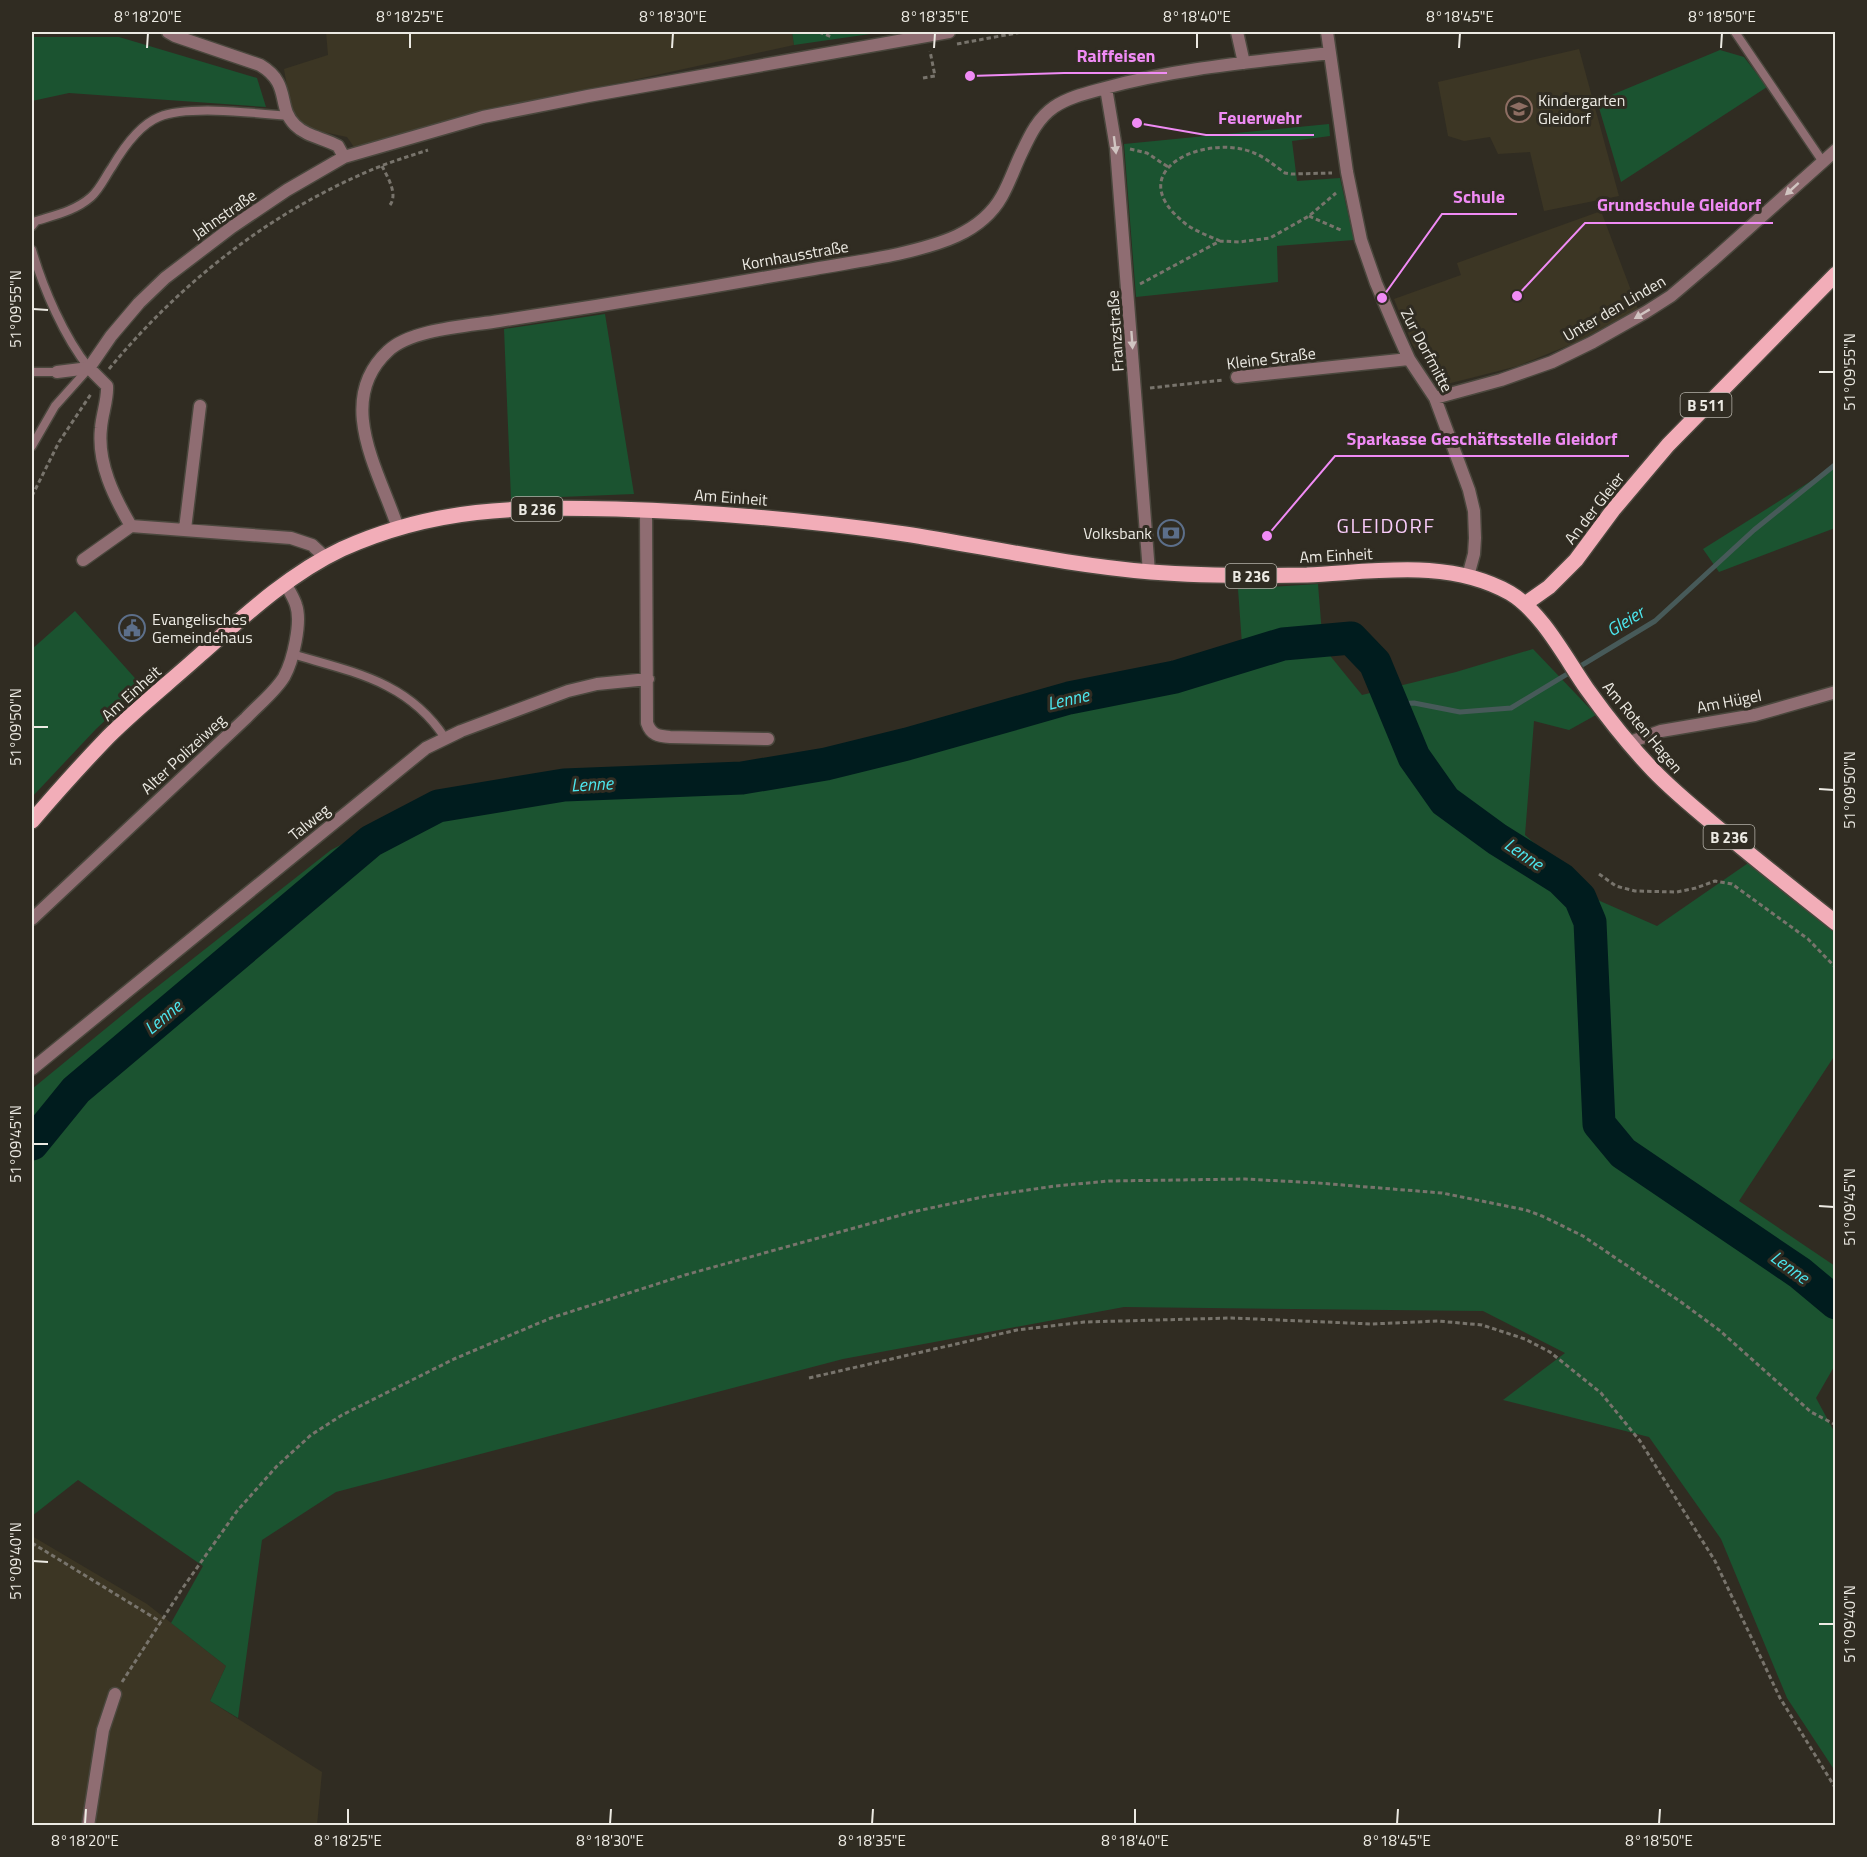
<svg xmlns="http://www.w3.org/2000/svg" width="1867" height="1857" viewBox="0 0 1867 1857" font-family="'Titillium Web',sans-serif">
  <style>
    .built { fill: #3c3624 }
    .green { fill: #1b5330 }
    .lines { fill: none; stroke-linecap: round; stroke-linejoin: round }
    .stream { stroke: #475a59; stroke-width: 5 }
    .river { stroke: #001c1e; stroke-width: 33 }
    .lane-casing { stroke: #4a473d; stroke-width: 11 }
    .street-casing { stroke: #4a473d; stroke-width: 15 }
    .primary-casing { stroke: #4a473d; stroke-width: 18 }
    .path { stroke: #78746c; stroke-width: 3; stroke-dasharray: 4.5 3; stroke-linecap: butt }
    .lane { stroke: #8f6d72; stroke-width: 8 }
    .street { stroke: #8f6d72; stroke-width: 12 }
    .primary { stroke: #f2adb8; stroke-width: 15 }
    .oneway { fill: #d0c4c1 }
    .ticks { fill: none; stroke: #eceae3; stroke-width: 2 }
    .labels { text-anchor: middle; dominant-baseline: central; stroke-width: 6; stroke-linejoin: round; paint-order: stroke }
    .shield { fill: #302c22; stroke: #b4b1a9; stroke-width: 1.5 }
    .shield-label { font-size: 15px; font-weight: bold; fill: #eceae3 }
    .poi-label { font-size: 16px; fill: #eceae3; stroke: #302c22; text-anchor: start }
    .street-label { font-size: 16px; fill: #eceae3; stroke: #302c22 }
    .water-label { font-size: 18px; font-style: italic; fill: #4ce7ef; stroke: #302c22 }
    .quarter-label { font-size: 20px; letter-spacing: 1.5px; fill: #fbcdfc; stroke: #302c22 }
    .leader { fill: none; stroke: #f08bf5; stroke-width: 2 }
    .callout-dot { fill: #f08bf5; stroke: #302c22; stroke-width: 2 }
    .callout-label { font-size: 18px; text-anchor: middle; font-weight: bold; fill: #f08bf5; stroke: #302c22; stroke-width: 6; stroke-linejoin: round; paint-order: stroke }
    .neatline { fill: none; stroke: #eceae3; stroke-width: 2 }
    .ticks-label { font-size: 15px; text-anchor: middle; fill: #eceae3 }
  </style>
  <rect width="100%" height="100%" fill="#302c22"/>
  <path class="built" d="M326,32H792L794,45L482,113L354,147L347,137L304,128L292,115L284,69L328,55Z
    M1579,49L1619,196L1544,211L1530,152L1498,154L1490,137L1464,141L1448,136L1438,82Z
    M1601,211L1638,309L1577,342L1518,366L1447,384L1413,346L1394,299L1461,275L1457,263Z
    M32,1536L147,1604L226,1666L210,1701L322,1772L317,1825H32Z"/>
  <path class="green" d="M792,32H884L794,45Z
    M32,37H119L257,78L266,107L69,93L32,101Z
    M1720,50L1744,57L1767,87L1621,182L1597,101Z
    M1329,124L1330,136L1292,141L1297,181L1340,178L1354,240L1277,246L1278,282L1136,297L1124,144Z
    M605,314L634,494L511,499L504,329Z
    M1835,466V528L1719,572L1703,549Z
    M1318,584L1323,647L1362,695L1456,672L1533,649L1596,715L1569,730L1534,721L1525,835L1600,901L1657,926L1754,859L1808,912L1835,933V1055L1739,1201L1835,1266V1365L1816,1398L1835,1433V1771L1787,1698L1721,1539L1649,1437L1503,1400L1565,1353L1483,1311L1124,1307L843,1359L336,1492L262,1540L238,1718L210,1701L226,1666L171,1623L203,1566L78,1480L32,1516V1089L143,998L331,850L435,795L514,786L760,788L936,747L1051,705L1244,672L1238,589Z
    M75,611L142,686L96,729L32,797V649Z"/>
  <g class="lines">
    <path class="stream" d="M1391,704L1414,703L1460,712L1511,708L1655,621L1754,530L1836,464"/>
    <path class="river" d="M32,1144L76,1090L371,841L438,806L564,785L742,778L826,764L907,744L1069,698L1175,677L1283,644L1351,638L1375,663L1414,757L1445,801L1497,839L1561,879L1580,898L1590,922L1599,1124L1623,1153L1800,1273L1836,1303"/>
    <defs>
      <path id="lane" d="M1735,32L1823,162
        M32,226L36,221C55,215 75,211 91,197C100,189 105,177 112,167C122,150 139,125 159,117C188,105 255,113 288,116
        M32,250C43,288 64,337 89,368L55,406L32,446
        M32,372H57
        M292,654C352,672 408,681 445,738"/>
      <path id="street" d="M168,32L175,36L260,65C292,84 276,106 295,125C307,137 324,138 338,146L344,157
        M1237,32L1244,63
        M1327,32L1347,172L1361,240L1376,283L1396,330L1409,359L1435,398L1469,490L1474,511L1475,538L1474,554L1468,576
        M1106,88L1116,148L1149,572
        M89,368L111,336L139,303L165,278L232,227L287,190L344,157L483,117L588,96L949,32
        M57,372L89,368L107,386C108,399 102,414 101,428C97,463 114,497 131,526
        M1237,377L1409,359
        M1435,398L1501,380L1552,362L1593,342L1646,312L1671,296L1712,261L1836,150
        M646,510L647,723C651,735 658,736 670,737L768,739
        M398,528C379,471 334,401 388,351C411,329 468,326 499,321C531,316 564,311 596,306C669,294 741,282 814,269C842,264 870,260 898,254C937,245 981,234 1002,196C1010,182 1015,166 1022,152C1030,135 1038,118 1054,107C1069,97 1087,93 1105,88C1178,68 1254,62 1329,53
        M185,529L200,406
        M83,560L131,526L291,538L312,545L326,558
        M1630,742L1661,731L1755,715L1836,692
        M32,919L246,718C258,705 275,692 284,677C293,661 302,622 296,605C294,598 289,591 286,584
        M32,1069L426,748L461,731L568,691L597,684L648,679
        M88,1826L103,1730L115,1694"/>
      <path id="primary" d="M1525,604L1549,587L1576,560L1613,510L1668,445L1836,274
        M32,821C56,793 82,764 108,737C137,708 170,682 201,654C244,616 289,574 342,549C435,507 516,507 616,509C715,512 807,520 905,534C987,547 1068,565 1151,572C1203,576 1255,576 1307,575C1374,572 1448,558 1510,593C1542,612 1566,659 1587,689C1607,717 1629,745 1653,770C1674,792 1699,812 1723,832C1760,863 1798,893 1836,923"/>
    </defs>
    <use href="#lane" class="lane-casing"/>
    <use href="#street" class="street-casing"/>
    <use href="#primary" class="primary-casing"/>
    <path class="path" d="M819,32L832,37
      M957,44L1022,32
      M923,78L935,76L930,51
      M1130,149L1147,153L1168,167
      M382,166C388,178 398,194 390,205
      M1309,216L1343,231
      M1220,241C1207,235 1191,230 1180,219C1122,168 1209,133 1254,153C1265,157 1275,166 1285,173L1291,174L1332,173
      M1140,284L1220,241L1239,242L1270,238L1309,216L1336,193
      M109,369C181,282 270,212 376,168C393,161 410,156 428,150
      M1150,388L1223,380
      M32,496L59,442L91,394
      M1599,874L1616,886L1635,891L1677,892L1696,888L1715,881L1732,884L1808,939L1836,968
      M809,1378L1017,1330L1084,1322L1232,1318L1372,1324L1438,1321L1482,1325L1525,1339L1550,1352L1601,1393L1640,1441L1715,1561L1780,1698L1836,1789
      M32,1543L161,1622
      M122,1682L182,1589L237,1511L277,1466L311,1435L342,1415L454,1359L551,1318L685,1275L912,1212L987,1196L1055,1186L1109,1181L1245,1179L1318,1183L1442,1193L1526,1210L1542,1216L1583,1236L1681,1302L1719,1330L1811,1412L1836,1425"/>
    <use href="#lane" class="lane"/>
    <use href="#street" class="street"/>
    <use href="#primary" class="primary"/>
  </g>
  <defs><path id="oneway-solid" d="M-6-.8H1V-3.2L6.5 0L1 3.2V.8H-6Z" transform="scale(1.5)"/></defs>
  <g class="oneway">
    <use href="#oneway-solid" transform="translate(1115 145) rotate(83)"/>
    <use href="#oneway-solid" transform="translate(1792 189) rotate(138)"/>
    <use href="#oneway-solid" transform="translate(1642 314) rotate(149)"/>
    <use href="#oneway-solid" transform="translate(1132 340) rotate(86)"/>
  </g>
  <path class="ticks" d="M147,48L148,33M410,48V33M672,48L673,33M934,48L935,33M1197,48V33M1459,48L1460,33M1721,48L1722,33M33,309L48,310M1819,372H1834M33,727H48M1819,789L1834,790M33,1144H48M1819,1206L1834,1207M33,1561L48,1562M1819,1624H1834M85,1824L86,1809M348,1824V1809M610,1824L611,1809M872,1824L873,1809M1135,1824V1809M1397,1824L1398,1809M1659,1824L1660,1809"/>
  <defs>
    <symbol id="school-ring" viewBox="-11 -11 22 22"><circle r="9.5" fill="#302c22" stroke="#8d6e63" stroke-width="1.5"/><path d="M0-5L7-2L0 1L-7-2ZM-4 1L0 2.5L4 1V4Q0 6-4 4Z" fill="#8d6e63"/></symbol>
    <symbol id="bank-ring" viewBox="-11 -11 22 22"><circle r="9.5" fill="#302c22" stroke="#5c6f8a" stroke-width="1.5"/><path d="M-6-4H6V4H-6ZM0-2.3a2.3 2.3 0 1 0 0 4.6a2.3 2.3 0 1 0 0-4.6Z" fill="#5c6f8a"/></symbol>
    <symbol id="civic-ring" viewBox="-11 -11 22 22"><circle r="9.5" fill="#302c22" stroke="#5c6f8a" stroke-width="1.5"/><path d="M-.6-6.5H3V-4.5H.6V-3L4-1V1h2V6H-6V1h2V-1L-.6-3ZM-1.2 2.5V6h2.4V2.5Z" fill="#5c6f8a"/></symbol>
  </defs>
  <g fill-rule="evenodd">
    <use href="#school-ring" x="1504" y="94" width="30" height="30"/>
    <use href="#bank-ring" x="1156" y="518" width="30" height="30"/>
    <use href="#civic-ring" x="117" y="613" width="30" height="30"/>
  </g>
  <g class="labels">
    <g class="shield">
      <rect x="1680.5" y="393" width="51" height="24" rx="4.5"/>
      <rect x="511.5" y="497" width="51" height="24" rx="4.5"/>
      <rect x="1225.5" y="564" width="51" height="24" rx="4.5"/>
      <rect x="1703.5" y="825" width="51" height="24" rx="4.5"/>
    </g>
    <g class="shield-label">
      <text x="1706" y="405">B 511</text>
      <text x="537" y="509">B 236</text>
      <text x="1251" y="576">B 236</text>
      <text x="1729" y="837">B 236</text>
    </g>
    <g class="poi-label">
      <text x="1538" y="100">Kindergarten<tspan x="1538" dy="18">Gleidorf</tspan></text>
      <text x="1152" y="533" text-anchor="end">Volksbank</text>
      <text x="152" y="619">Evangelisches<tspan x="152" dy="18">Gemeindehaus</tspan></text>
    </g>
    <g class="street-label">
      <text transform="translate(224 214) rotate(-35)">Jahnstraße</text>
      <text transform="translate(795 255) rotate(-10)">Kornhausstraße</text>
      <text transform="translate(1614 308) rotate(-30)">Unter den Linden</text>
      <text transform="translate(1115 331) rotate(-94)">Franzstraße</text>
      <text transform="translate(1427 350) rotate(62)">Zur Dorfmitte</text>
      <text transform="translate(1271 358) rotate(-7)">Kleine Straße</text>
      <text transform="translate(731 497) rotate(4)">Am Einheit</text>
      <text transform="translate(1594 508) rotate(-52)">An der Gleier</text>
      <text transform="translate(1336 555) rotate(-3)">Am Einheit</text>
      <text transform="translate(131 693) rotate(-42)">Am Einheit</text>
      <text transform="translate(1729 701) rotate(-11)">Am Hügel</text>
      <text transform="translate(1643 727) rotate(50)">Am Roten Hagen</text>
      <text transform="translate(183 754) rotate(-43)">Alter Polizeiweg</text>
      <text transform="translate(309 822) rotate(-39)">Talweg</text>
    </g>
    <g class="water-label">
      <text transform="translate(1625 621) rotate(-32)">Gleier</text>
      <text transform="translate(1068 699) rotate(-13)">Lenne</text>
      <text transform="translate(592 784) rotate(-3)">Lenne</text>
      <text transform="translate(1524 854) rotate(34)">Lenne</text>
      <text transform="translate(163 1017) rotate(-40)">Lenne</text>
      <text transform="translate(1790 1267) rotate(36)">Lenne</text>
    </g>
    <g class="quarter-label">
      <text x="1386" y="525">GLEIDORF</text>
    </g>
  </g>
  <path class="leader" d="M970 76L1064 73H1167M1137 123L1206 135H1314M1382 298L1442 214H1517M1517 296L1585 223H1773M1267 536L1335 456H1629"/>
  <g class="callout-dot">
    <circle cx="970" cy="76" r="6"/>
    <circle cx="1137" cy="123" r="6"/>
    <circle cx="1382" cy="298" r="6"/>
    <circle cx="1517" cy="296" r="6"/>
    <circle cx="1267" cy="536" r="6"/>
  </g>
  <g class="callout-label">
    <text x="1116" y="62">Raiffeisen</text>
    <text x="1260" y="124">Feuerwehr</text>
    <text x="1479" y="203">Schule</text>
    <text x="1679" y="211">Grundschule Gleidorf</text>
    <text x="1482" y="445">Sparkasse Geschäftsstelle Gleidorf</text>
  </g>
  <rect width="1867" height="1857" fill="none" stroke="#302c22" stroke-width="66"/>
  <rect x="33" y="33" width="1801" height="1791" class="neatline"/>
  <g class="ticks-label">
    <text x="148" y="22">8°18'20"E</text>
    <text x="410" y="22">8°18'25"E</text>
    <text x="673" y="22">8°18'30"E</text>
    <text x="935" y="22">8°18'35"E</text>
    <text x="1197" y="22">8°18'40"E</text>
    <text x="1460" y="22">8°18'45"E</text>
    <text x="1722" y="22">8°18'50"E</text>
    <text transform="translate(16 309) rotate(-90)" y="5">51°09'55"N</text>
    <text transform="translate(1850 372) rotate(-90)" y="5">51°09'55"N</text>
    <text transform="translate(16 727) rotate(-90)" y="5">51°09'50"N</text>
    <text transform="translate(1850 790) rotate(-90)" y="5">51°09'50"N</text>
    <text transform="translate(16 1144) rotate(-90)" y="5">51°09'45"N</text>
    <text transform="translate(1850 1207) rotate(-90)" y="5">51°09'45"N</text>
    <text transform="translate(16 1561) rotate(-90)" y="5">51°09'40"N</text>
    <text transform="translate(1850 1624) rotate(-90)" y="5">51°09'40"N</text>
    <text x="85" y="1846">8°18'20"E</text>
    <text x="348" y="1846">8°18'25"E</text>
    <text x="610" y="1846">8°18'30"E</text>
    <text x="872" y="1846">8°18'35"E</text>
    <text x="1135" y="1846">8°18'40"E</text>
    <text x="1397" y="1846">8°18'45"E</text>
    <text x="1659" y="1846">8°18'50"E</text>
  </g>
</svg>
